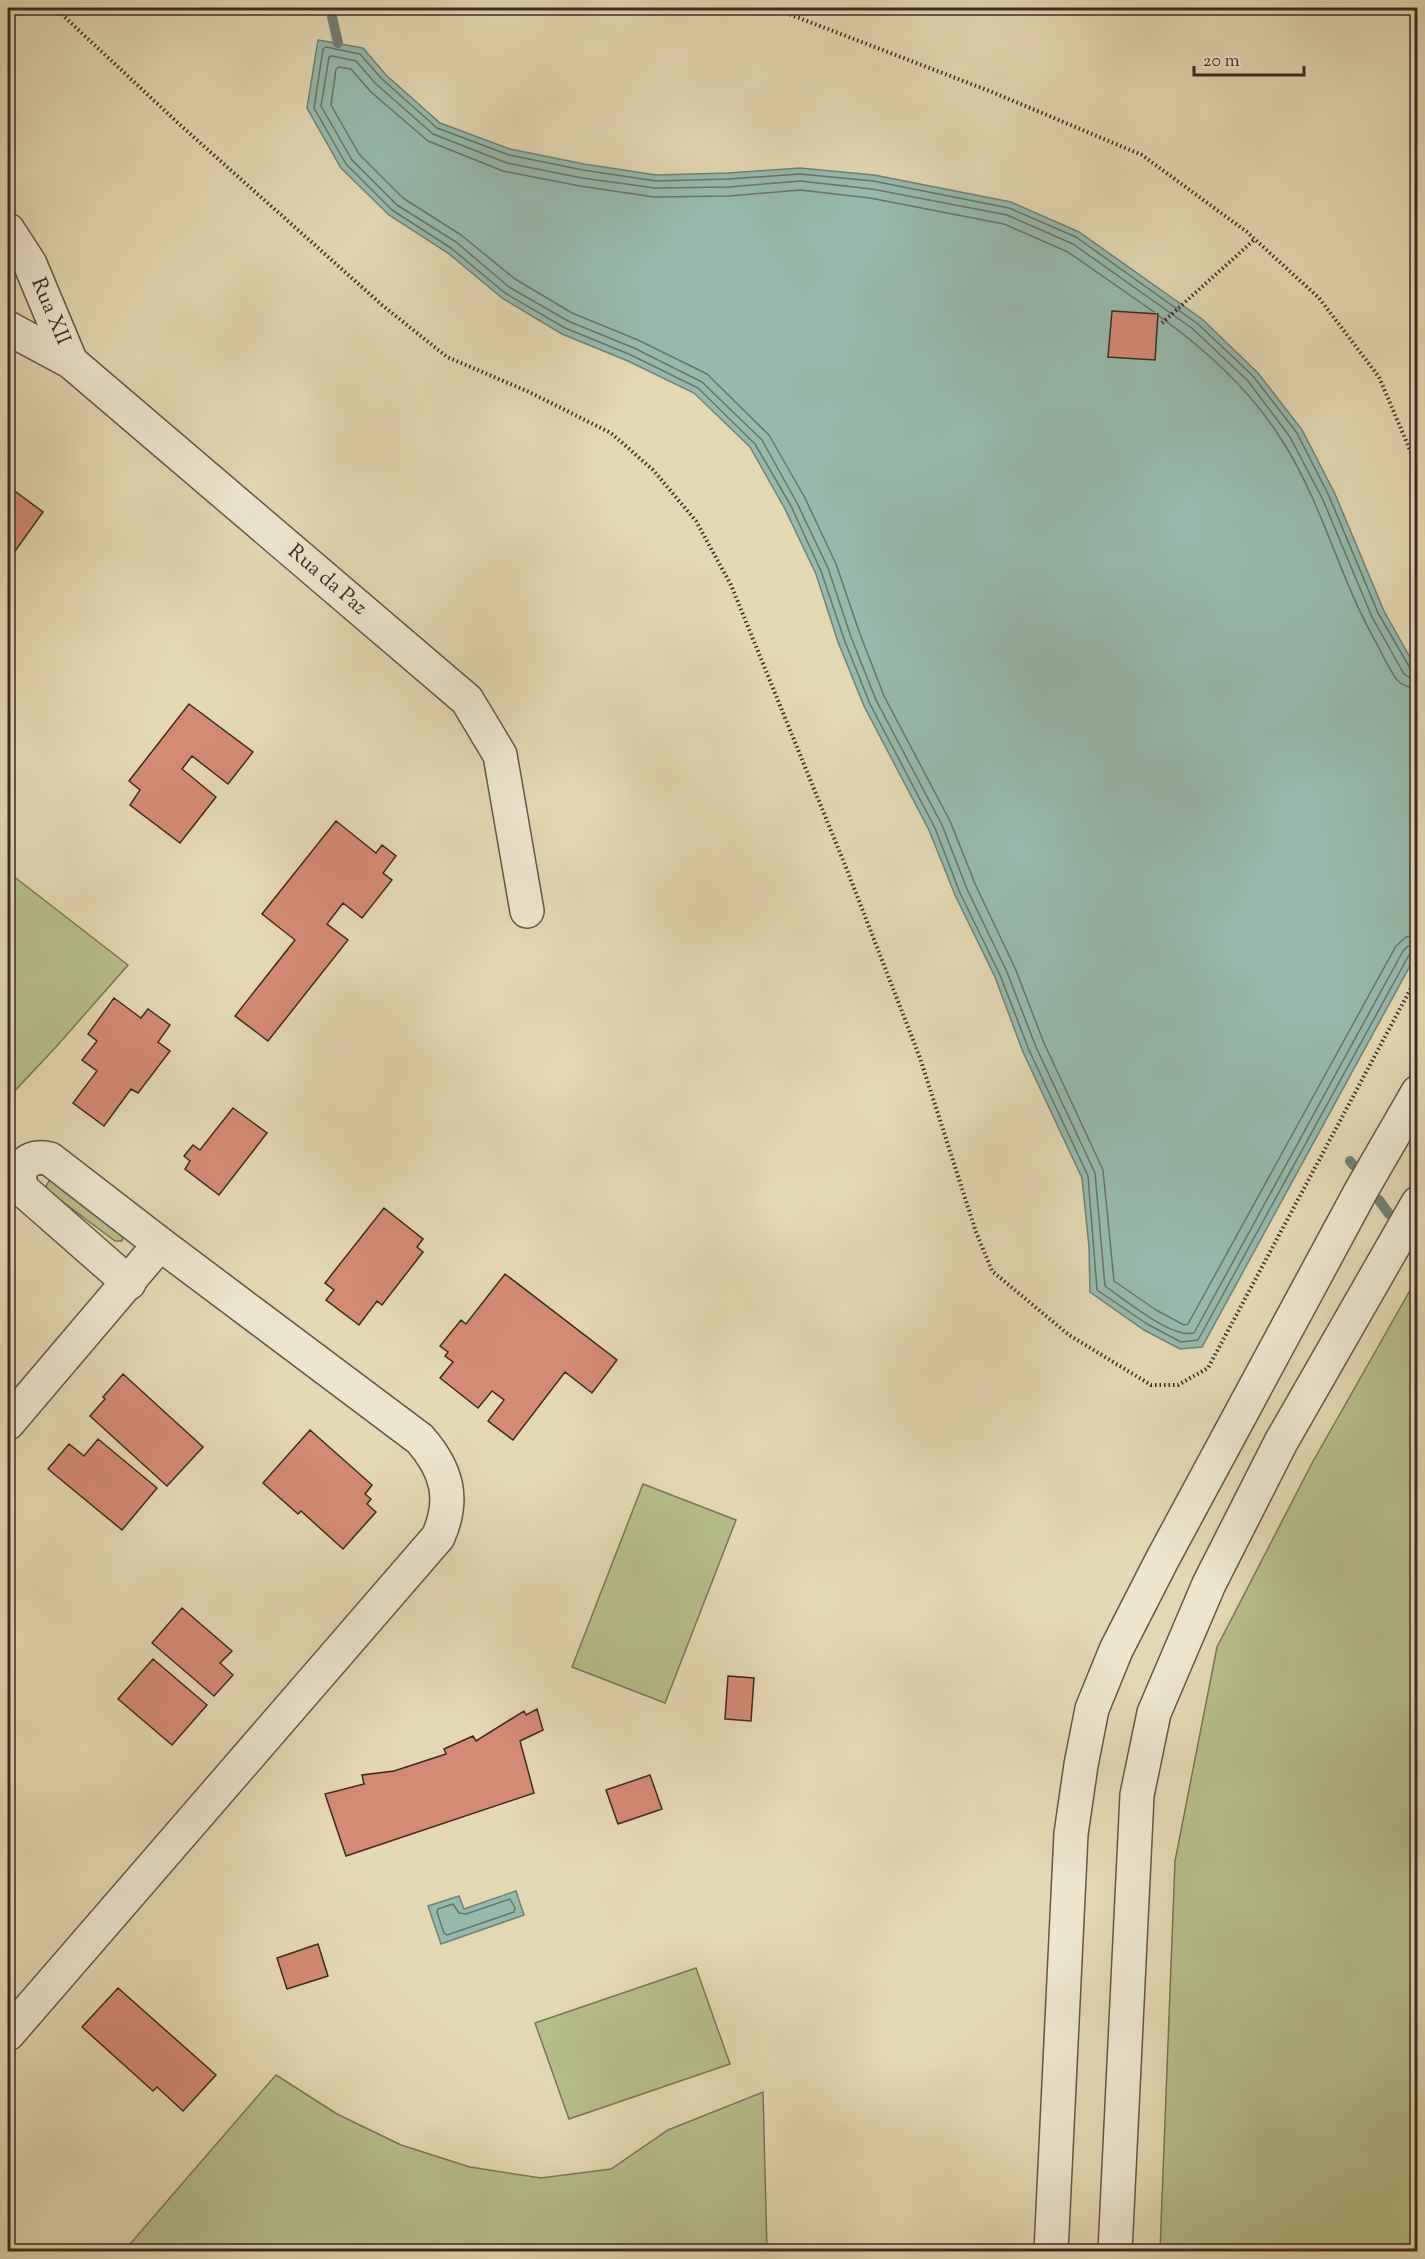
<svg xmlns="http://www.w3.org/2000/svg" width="1425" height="2259" viewBox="0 0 1425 2259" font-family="'Sorts Mill Goudy',serif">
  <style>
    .green { fill: #b6be8a; stroke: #797456; stroke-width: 1.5 }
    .water { fill: #95baac; stroke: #718075; stroke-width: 1.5 }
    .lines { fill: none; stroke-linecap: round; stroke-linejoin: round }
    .shore { stroke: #687268; stroke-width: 1.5 }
    .stream { stroke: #718075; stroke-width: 10 }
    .building { fill: #d48b75; stroke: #3c2a23; stroke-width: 1.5 }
    .minor-casing { stroke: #665647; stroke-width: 36 }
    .path { stroke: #3c2a23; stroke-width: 4; stroke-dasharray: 1.5 3; stroke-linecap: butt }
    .minor { stroke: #ede6cd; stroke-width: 33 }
    .labels { text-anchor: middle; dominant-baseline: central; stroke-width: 4.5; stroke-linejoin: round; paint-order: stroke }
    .street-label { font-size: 21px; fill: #3c2a23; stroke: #ede6cd }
  </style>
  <rect width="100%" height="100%" fill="#e4d8b2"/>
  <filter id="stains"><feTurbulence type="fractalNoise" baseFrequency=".00333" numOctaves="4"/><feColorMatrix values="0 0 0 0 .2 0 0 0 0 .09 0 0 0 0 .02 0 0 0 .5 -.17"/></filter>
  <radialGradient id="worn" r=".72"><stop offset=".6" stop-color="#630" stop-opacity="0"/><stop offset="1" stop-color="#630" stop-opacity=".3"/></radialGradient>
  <path class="green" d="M8,872L128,965L56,1047L8,1098Z
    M49,1181H53L120,1233L123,1236L122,1241H115L47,1190L46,1186Z
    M1417,1278V2251H1160L1175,1861L1217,1647L1311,1465Z
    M643,1484L736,1520L665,1703L572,1667Z
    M696,1968L730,2064L569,2119L535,2023Z
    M276,2075L337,2114L401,2145L470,2167L541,2178L611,2169L668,2130L763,2092L767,2251H124Z"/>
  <path class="water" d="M318,40L363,48L386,75L440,123L510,149L584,164L656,175L728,173L800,168L874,175L1011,202L1079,232L1202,319L1258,373L1302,430L1335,494L1384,611L1417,670V953L1202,1347L1180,1349L1144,1330L1090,1292L1089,1247L1082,1178L1023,1052L995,977L955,895L929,830L864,706L838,642L816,574L785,509L750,447L694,393L628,361L562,334L502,298L448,253L389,215L341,168L307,108Z
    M516,1891L524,1915L441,1944L428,1906L459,1896L464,1909Z"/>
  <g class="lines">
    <path class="shore" d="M1154,312L1068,252L1004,224L870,198L800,190L729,196L654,197L580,186L503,171L428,141L371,92L351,69L339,67L336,69L331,105L359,154L403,198L461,235L515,279L572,313L638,340L707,374L769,435L805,498L836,564L860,634L884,696L950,821L976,886L1015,968L1044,1043L1103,1170L1114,1281L1156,1310L1184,1325L1188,1324L1396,946L1406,937L1418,935
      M1159,316C1205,349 1253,393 1283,442C1323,505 1340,580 1377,644C1383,656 1389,669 1397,680C1403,686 1410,688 1418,688
      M1418,672L1410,668L1378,613L1329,496L1297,433L1253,376L1198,324L1076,237L1009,208L873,181L800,174L728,179L656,181L583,170L509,155L437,128L382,79L360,54L326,47L323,49L314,108L346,164L392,210L451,248L505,293L565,328L631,355L698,388L755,444L791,506L821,571L844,639L870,704L935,828L960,893L1000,975L1029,1050L1088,1176L1097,1290L1147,1324L1181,1342L1198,1340L1409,955L1418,951
      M1418,679L1410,678L1404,674L1372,617L1323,500L1290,437L1248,381L1193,329L1073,244L1007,215L872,189L800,181L729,187L655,188L582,178L507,163L433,134L376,84L356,61L332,56L329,57L321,106L352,160L397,205L456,242L509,287L568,321L634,348L702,382L762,440L797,503L828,568L851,637L876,700L942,825L967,889L1007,972L1036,1047L1095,1173L1105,1286C1124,1299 1172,1339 1194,1333L1403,951L1408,946L1418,944
      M510,1899L515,1908L514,1912L447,1935L444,1933L437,1912L438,1909L453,1904L459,1913L466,1914Z"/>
    <path class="stream" d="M330,8L338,43
      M1350,1161L1353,1165
      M1379,1200L1389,1214
      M1414,1248L1418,1252"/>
  </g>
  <path class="building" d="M1112,311L1158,314L1155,360L1108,357Z
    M8,486L43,512L8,561Z
    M189,704L253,752L228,784L192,756L182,769L216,797L180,843L130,805L140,790L129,781Z
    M336,821L376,853L382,845L396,856L383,873L392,880L362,918L343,903L327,924L348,940L268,1041L235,1016L295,940L262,914Z
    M114,998L141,1018L148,1009L170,1025L158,1042L170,1051L138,1093L131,1089L104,1126L73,1103L97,1071L82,1060L97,1041L88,1034Z
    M233,1108L267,1133L219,1195L185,1169L190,1161L184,1156L193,1145L200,1150Z
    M384,1208L423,1239L417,1247L423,1252L382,1305L377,1301L359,1325L326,1300L334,1290L325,1283Z
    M505,1274L617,1360L592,1393L565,1372L513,1440L488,1421L504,1400L492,1391L478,1408L440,1378L453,1362L445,1356L448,1352L440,1346L461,1320L466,1324Z
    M123,1374L203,1447L167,1486L90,1416L105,1399L103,1397Z
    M310,1430L372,1485L365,1494L371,1499L367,1504L376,1512L343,1549L301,1511L298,1514L263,1483Z
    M98,1439L157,1488L122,1530L48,1469L69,1444L84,1456Z
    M182,1608L232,1651L220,1663L233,1675L214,1696L152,1643Z
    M153,1659L207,1705L172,1745L118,1699Z
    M728,1676L754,1678L751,1721L725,1719Z
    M537,1709L543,1730L520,1741L534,1793L346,1856L325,1794L364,1784L362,1775L394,1771L446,1754L444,1749L473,1736L476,1741L524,1711L526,1715Z
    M650,1775L662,1809L618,1824L606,1790Z
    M318,1944L328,1976L287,1989L277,1958Z
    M118,1988L216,2075L183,2111L157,2087L153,2091L82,2027Z"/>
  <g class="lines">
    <defs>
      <g id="minor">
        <path id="s1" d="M8,230L30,264L71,362"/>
        <path id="s2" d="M8,328L71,362L467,700L500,755L527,911"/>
        <path d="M8,1423L160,1244"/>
        <path d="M8,2034L438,1537C455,1499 447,1470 420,1439L160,1244L50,1159C28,1153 13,1169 23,1190L129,1283"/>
        <path d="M1051,2252L1071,1834L1081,1765L1092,1709L1116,1650L1162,1560L1362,1189L1418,1092"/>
        <path d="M1115,2252L1137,1795L1154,1713L1209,1584L1281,1442L1418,1203"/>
      </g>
    </defs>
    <use href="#minor" class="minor-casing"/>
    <path class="path" d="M55,8L178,123L382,305L447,357L527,391L611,433L653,470L696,521L731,585L847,870L920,1058L976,1232L992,1271L1069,1335L1151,1385H1178L1208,1368L1418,975
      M773,8L992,92L1142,155L1247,232L1319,298L1379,377L1418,469
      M1162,323L1255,239"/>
    <use href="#minor" class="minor"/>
  </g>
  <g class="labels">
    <g class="street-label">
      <text stroke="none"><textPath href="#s1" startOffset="92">Rua XII</textPath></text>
      <text stroke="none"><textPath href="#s2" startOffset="408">Rua da Paz</textPath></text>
    </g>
  </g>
  <rect width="1425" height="2259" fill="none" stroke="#e4d8b2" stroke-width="30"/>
  <rect x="9" y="9" width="1407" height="2241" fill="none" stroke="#3c2a23" stroke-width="3"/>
  <rect x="15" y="15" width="1395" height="2229" fill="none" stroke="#3c2a23" stroke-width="1.5"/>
  <path d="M1194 66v9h110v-9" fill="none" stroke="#3c2a23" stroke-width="3"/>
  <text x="1203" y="66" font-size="18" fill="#3c2a23" stroke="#ede6cd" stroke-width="4.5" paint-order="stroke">20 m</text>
  <rect width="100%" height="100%" filter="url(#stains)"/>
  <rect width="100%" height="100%" fill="url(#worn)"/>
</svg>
